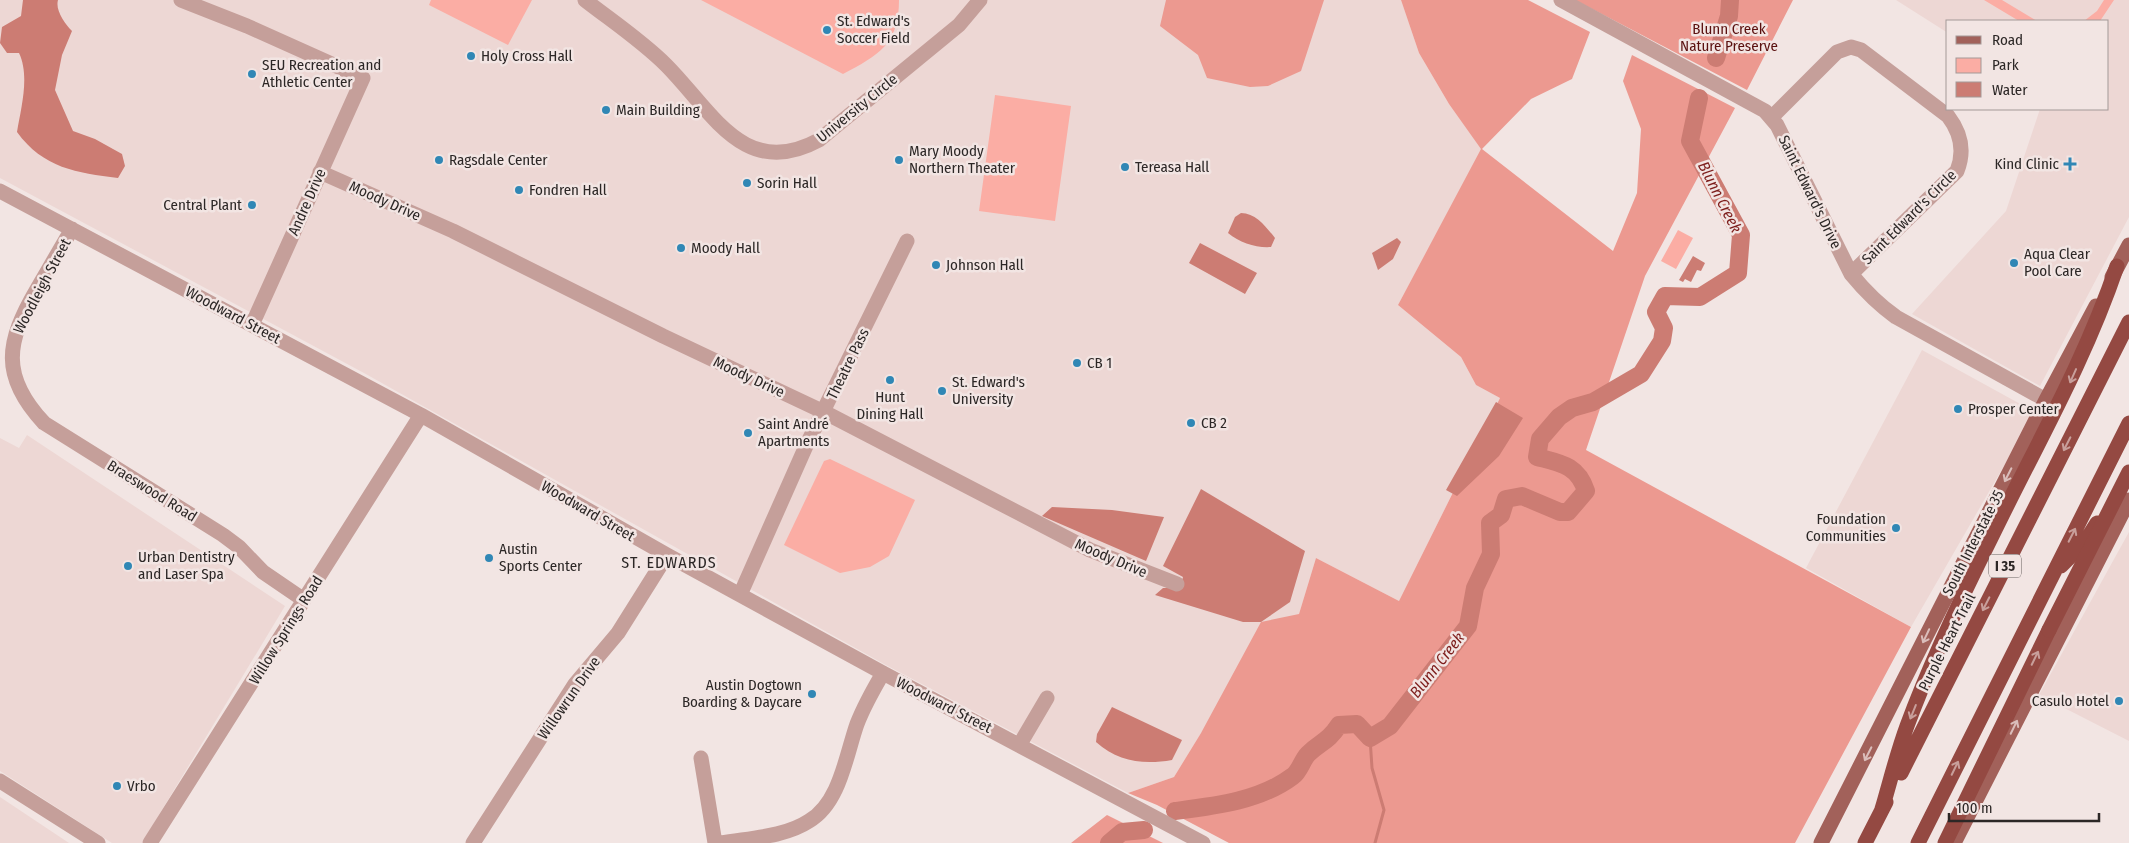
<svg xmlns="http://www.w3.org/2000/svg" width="2129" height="843" viewBox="0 0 2129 843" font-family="'Fira Sans Condensed',sans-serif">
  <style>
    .built { fill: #edd7d4 }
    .green { fill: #fbada4 }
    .forest { fill: #ec9990 }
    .water { fill: #cc7c73 }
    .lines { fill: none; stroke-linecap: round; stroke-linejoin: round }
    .stream { stroke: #cc7c73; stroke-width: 3 }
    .river { stroke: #cc7c73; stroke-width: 18 }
    .minor { stroke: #c59f9a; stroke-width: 15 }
    .major { stroke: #a2615a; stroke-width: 15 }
    .highway { stroke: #944942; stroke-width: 15 }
    .highway-bridge { stroke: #944942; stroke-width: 15 }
    .oneway { stroke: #c89f9b }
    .oneway2 { stroke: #dabdba }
    .poi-dot { fill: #3087b5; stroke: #f2e5e3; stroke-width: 2 }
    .labels { text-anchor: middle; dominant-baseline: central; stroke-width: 5; stroke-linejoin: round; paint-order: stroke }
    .shield { fill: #f2e5e3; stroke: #67605f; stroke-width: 1 }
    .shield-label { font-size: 14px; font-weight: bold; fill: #2c2726 }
    .poi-label { font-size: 15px; fill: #2c2726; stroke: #f2e5e3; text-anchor: start }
    .park-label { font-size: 15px; fill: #5a100f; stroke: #f2e5e3 }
    .street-label { font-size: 15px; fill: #2c2726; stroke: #f2e5e3 }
    .water-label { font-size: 16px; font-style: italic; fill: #7d1d1b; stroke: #f2e5e3 }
    .neighbourhood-label { font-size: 16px; letter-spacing: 1px; fill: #2c2726; stroke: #f2e5e3 }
  </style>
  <rect width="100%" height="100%" fill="#f2e5e3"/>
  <path class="built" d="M0,0H1401L1419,53L1449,104L1482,149L1398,305L1461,357L1476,385L1500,398L1399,601L1316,558L1299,614L1201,733L1174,777L1128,793L884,664L364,373L0,178Z
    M1896,0H2129V217L2040,386L1912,314L2006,211L2040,109H2108V21H1948V33Z
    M1922,350L2035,412L1911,627L1806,568Z
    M27,435L285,606L142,843H112L0,771V438L19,448Z
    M2129,532V741L2039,695Z
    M0,797L69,843H0Z"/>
  <path class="green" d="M431,0H532L508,45L429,5Z
    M701,0H899C899,44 879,55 843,74Z
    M1984,0H2002L2037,21H2019Z
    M2104,0H2114L2100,21H2084L2097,11Z
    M995,95L1071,106L1055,221L979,211Z
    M1678,230L1693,238L1676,269L1661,261Z
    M830,459L915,500L889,556L870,567L840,573L784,545L824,461Z"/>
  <path class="forest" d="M1166,0H1324L1301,71L1268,86L1250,87L1207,78L1198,55L1160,26Z
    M1401,0H1528L1590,32L1572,79L1531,99L1482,149L1613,251L1637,193L1641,129L1623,81L1632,55L1735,108L1645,276L1586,450L1911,627L1795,843H1229L1157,805L1128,793L1174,777L1201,733L1261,622L1299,614L1316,558L1399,601L1500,398L1476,385L1461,357L1398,305L1481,149L1449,104L1419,53Z
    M1575,0H1793L1747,90Z
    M1107,815L1163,843H1071Z"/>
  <path class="water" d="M23,0H58C55,10 65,24 72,31L62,55L55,90L73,131L95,139L122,154L125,166L118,178C77,173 43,168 17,132C21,108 30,76 19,53H7L0,43L2,27L21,16Z
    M1241,213C1256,213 1266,227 1275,238L1271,247C1256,248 1240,243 1228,233L1235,217Z
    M1397,238L1401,242L1393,259L1378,270L1372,253Z
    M1200,243L1257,273L1245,294L1189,263Z
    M1693,256L1705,263L1701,271L1697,270L1691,282L1685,279L1683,282L1679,280Z
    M1496,402L1523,418L1499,456L1457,496L1446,490Z
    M1201,489L1305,551L1290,602L1261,622H1243L1155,595L1163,588H1180L1183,577L1163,566Z
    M1052,507L1112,510L1164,517L1146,561L1042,516Z
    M1112,707L1182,740L1172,760C1144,765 1118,762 1096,742L1097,734Z"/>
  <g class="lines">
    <path class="stream" d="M1370,738L1372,768L1384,810L1375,843"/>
    <path class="river" d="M1716,58L1729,16L1730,0
      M1175,811C1215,806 1260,801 1293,776C1300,771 1302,760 1308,754C1321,741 1327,743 1339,725L1357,724L1370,738L1390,726L1468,626L1475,588L1491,554L1490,523L1501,515L1506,499L1522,496L1560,512H1568L1586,491C1578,465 1560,463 1537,457L1540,439L1559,417L1572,408L1593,402L1641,374L1662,341L1664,328L1656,312L1665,296L1700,297L1738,273L1741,235L1690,141L1699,98
      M1109,843L1122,832L1144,830"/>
    <path class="minor" d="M181,0L247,26L363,78L252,325
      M585,0C612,21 642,41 666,65C712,111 744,181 819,140L959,25L980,0
      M1561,0L1765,111L1777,125L1851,274C1865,291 1879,305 1896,317L2046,400
      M1772,117L1837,52L1851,47L1861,50L1948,116C1961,133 1965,151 1957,171L1851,274
      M320,172L453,231L663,336L824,412L1090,550L1177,584
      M0,191L421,415L667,555L883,673L1203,843
      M72,229C60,249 49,269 37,289C6,342 0,376 44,423L223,535L239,547L263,572L304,600
      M740,595L806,446L907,241
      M1020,744L1047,698
      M701,758L715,843
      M0,781L98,843
      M150,843L421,415
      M473,843L575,684L618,633L667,555
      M721,843C749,838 785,837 809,821C840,803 846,755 857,724C864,706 873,690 883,673"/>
    <path class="major" d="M2112,277L2129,245
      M1821,843L2046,400L2096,306
      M1954,843L2129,500"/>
    <path class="highway" d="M2061,566L2085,542L2097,523
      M1901,773L2129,322
      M1882,809C1890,782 1897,753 1907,726C1931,661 1961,598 1992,536C2036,445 2084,363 2117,266
      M1865,843L1886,802
      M1918,843L2129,423
      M1945,843L2049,630"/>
    <path class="highway-bridge" d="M2049,630L2129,472"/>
  </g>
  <defs><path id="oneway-shaft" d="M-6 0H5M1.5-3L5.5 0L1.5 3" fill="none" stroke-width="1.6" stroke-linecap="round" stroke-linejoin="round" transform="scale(1.25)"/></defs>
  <g class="oneway">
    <use href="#oneway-shaft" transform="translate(2073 376) rotate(114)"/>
    <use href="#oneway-shaft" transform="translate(2067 444) rotate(117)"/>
    <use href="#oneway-shaft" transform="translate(2072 535) rotate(-63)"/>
    <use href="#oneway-shaft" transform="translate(1986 604) rotate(117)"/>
    <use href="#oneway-shaft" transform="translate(2035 658) rotate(-64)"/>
    <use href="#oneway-shaft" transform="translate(1913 712) rotate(112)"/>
    <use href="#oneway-shaft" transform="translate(1955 768) rotate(-64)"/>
  </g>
  <g class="oneway2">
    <use href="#oneway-shaft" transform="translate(2008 475) rotate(117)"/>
    <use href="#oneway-shaft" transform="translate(1926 636) rotate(115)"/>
    <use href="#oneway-shaft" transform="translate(2014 727) rotate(-64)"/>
    <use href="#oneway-shaft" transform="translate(1868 754) rotate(117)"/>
  </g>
  <g class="poi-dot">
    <circle cx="827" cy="30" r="5"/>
    <circle cx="471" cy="56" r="5"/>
    <circle cx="252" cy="74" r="5"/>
    <circle cx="606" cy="110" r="5"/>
    <circle cx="439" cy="160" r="5"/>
    <circle cx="899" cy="160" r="5"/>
    <path d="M2067.5 156.5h5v5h5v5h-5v5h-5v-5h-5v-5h5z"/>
    <circle cx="1125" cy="167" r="5"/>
    <circle cx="747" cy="183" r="5"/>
    <circle cx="519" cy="190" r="5"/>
    <circle cx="252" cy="205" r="5"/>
    <circle cx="681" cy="248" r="5"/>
    <circle cx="2014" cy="263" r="5"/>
    <circle cx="936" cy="265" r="5"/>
    <circle cx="1077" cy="363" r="5"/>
    <circle cx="890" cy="380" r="5"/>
    <circle cx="942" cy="391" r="5"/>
    <circle cx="1958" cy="409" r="5"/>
    <circle cx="1191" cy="423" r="5"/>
    <circle cx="748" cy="433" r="5"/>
    <circle cx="1896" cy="528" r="5"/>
    <circle cx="489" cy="558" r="5"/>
    <circle cx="128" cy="566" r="5"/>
    <circle cx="812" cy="694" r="5"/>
    <circle cx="2119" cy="701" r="5"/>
    <circle cx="117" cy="786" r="5"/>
  </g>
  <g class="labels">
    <rect class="shield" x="1989" y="554.5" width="32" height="23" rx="4"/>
    <g class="shield-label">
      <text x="2005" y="566">I 35</text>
    </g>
    <g class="poi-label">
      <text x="837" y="21">St. Edward's<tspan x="837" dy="17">Soccer Field</tspan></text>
      <text x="481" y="56">Holy Cross Hall</text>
      <text x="262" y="65">SEU Recreation and<tspan x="262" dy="17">Athletic Center</tspan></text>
      <text x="616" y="110">Main Building</text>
      <text x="909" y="151">Mary Moody<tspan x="909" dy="17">Northern Theater</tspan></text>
      <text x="449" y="160">Ragsdale Center</text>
      <text x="2059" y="164" text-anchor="end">Kind Clinic</text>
      <text x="1135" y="167">Tereasa Hall</text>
      <text x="757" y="183">Sorin Hall</text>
      <text x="529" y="190">Fondren Hall</text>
      <text x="242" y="205" text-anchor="end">Central Plant</text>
      <text x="691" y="248">Moody Hall</text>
      <text x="2024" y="254">Aqua Clear<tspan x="2024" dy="17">Pool Care</tspan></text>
      <text x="946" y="265">Johnson Hall</text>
      <text x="1087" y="363">CB 1</text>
      <text x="952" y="382">St. Edward's<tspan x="952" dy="17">University</tspan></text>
      <text x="890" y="397" text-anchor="middle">Hunt<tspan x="890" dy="17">Dining Hall</tspan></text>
      <text x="1968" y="409">Prosper Center</text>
      <text x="1201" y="423">CB 2</text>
      <text x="758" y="424">Saint André<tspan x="758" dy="17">Apartments</tspan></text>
      <text x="1886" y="519" text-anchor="end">Foundation<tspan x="1886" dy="17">Communities</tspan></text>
      <text x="499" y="549">Austin<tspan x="499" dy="17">Sports Center</tspan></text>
      <text x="138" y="557">Urban Dentistry<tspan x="138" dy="17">and Laser Spa</tspan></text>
      <text x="802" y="685" text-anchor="end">Austin Dogtown<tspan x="802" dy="17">Boarding &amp; Daycare</tspan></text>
      <text x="2109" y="701" text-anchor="end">Casulo Hotel</text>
      <text x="127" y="786">Vrbo</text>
    </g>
    <g class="park-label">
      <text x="1729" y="29">Blunn Creek<tspan x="1729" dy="17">Nature Preserve</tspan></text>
    </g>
    <g class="street-label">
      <text transform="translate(857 108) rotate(-39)">University Circle</text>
      <text transform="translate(1810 192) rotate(64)">Saint Edward's Drive</text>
      <text transform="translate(385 201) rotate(24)">Moody Drive</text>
      <text transform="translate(307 202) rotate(-66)">Andre Drive</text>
      <text transform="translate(1909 217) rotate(-45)">Saint Edward's Circle</text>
      <text transform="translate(42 286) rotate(-62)">Woodleigh Street</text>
      <text transform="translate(233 315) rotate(28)">Woodward Street</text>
      <text transform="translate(848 364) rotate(-64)">Theatre Pass</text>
      <text transform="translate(749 377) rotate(25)">Moody Drive</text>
      <text transform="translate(152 491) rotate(32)">Braeswood Road</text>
      <text transform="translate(588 511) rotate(30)">Woodward Street</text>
      <text transform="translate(1973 543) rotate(-63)">South Interstate 35</text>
      <text transform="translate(1111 558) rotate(23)">Moody Drive</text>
      <text transform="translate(286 630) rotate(-58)">Willow Springs Road</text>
      <text transform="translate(1947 642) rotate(-63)">Purple Heart Trail</text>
      <text transform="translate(569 698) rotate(-55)">Willowrun Drive</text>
      <text transform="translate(944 705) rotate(27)">Woodward Street</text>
    </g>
    <g class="water-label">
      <text transform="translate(1720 197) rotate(63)">Blunn Creek</text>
      <text transform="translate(1437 665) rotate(-52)">Blunn Creek</text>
    </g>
    <g class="neighbourhood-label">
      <text x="669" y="562">ST. EDWARDS</text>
    </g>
  </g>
  <rect x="1946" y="20" width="162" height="90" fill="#f2e5e3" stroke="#a39997"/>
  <rect x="1956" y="36" width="25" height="8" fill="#a2615a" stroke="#a39997"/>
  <text x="1992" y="45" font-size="15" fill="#2c2726">Road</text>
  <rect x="1956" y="58" width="25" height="15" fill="#fbada4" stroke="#a39997"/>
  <text x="1992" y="70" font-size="15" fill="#2c2726">Park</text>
  <rect x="1956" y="82" width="25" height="15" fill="#cc7c73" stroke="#a39997"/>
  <text x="1992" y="95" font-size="15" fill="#2c2726">Water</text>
  <path d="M1949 813v8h150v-8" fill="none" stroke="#2c2726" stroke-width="2.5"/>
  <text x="1956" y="813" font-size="15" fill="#2c2726" stroke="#f2e5e3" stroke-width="4" paint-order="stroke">100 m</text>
</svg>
